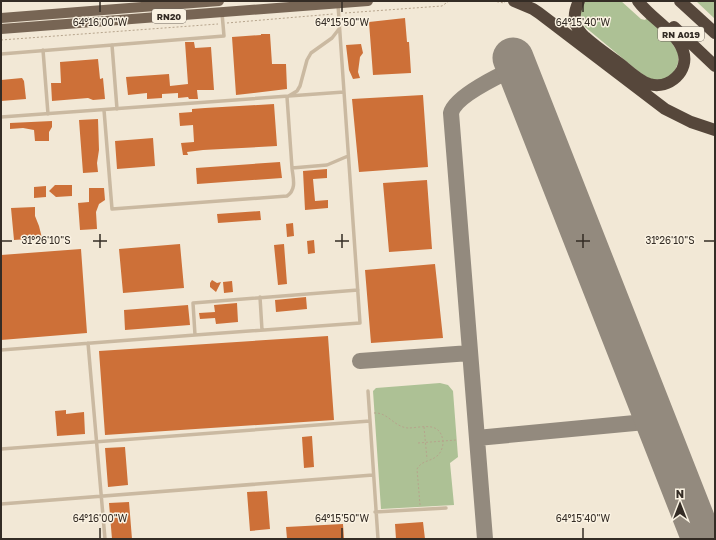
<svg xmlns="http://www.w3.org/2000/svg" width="716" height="540" viewBox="0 0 716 540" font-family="'Golos Text',sans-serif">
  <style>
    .green { fill: #adc195 }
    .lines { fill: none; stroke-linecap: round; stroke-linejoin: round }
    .taxiway { stroke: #938a7e; stroke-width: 16 }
    .runway { stroke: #938a7e; stroke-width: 41 }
    .building { fill: #cd7038 }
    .path { stroke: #b6a48c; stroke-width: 1; stroke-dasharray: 2 2; stroke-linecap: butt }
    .service { stroke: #cab9a1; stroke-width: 3.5 }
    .primary { stroke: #776554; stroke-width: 10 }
    .motorway { stroke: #56473b; stroke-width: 12 }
    .ticks { fill: none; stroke: #342c25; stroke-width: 1.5 }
    .labels { text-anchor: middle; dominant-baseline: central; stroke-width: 3; stroke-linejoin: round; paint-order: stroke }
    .shield { fill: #faf2e2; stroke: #6f675e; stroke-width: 1 }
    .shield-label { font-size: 9px; font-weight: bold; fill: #342c25 }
    .ticks-label { font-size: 10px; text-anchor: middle; fill: #342c25; stroke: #faf2e2; stroke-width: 3; stroke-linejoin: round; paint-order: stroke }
  </style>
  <rect width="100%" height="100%" fill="#f2e8d6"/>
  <path class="green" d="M583,1H621L641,19L645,20L647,18L670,40L678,53V63L676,68L673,73L663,80L650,79L638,71L585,27C580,18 580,11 583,1Z
    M696,1H715V19Z
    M440,383L448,385L453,391L458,457L450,463L454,505L381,509L373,391L376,388Z"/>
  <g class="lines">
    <path class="taxiway" d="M360,361L470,353
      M477,438L656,421
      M485,539L451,113C455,96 502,74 517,67"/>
    <path class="runway" d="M513,58L702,539"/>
  </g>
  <path class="building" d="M405,18L407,42H409L411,73L373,75L369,22Z
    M261,34H270L272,64H286L287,89L236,95L232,37L261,35Z
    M185,42H194L195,48L211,47L214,90H197L198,99H189L188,97L178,98V93L162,94V98L147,99V93L128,95L126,77L169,74L170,86L188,84Z
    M361,44L363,53L360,57L358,72L360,78L353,79L349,70L346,45Z
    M98,59L100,79L103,78L105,99L93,100L88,98L52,101L51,83H61L60,62Z
    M22,78L24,81L26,99L1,101V80Z
    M423,95L428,167L359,172L352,99Z
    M274,104L277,146L203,150L187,152L188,155H183L181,143L194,142L193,125L180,126L179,113L192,112V109L205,108Z
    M98,119L99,150L97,163L98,172L83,173L79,120Z
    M52,121V127L49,132V141H35L34,130L23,128L10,129V123Z
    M153,138L155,166L117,169L115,141Z
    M280,162L282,178L197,184L196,168Z
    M327,169V178L313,179L315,201L328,200V208L305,210L303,171Z
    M427,180L432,249L389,252L383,183Z
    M55,185H72V196L56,197L49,191Z
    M46,186V197L34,198V187Z
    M89,188H104L105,200L99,204L96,212L97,229L80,230L78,203L89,202Z
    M35,207V216L39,226L42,238L14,240L11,208Z
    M260,211L261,220L218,223L217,214Z
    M293,223L294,236L287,237L286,224Z
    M314,240L315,253L308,254L307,241Z
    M180,244L184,288L123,293L119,249Z
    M284,244L287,284L278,285L274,245Z
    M81,249L87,333L1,340V255Z
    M435,264L443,338L371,343L365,270Z
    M212,280L217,283L221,282L216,292L210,287V283Z
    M232,281L233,292L224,293L223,282Z
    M306,297L307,309L276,312L275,300Z
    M237,303L238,322L216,324L215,318L200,319L199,313L215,312L214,305Z
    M188,305L190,325L125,330L124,310Z
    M328,336L334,420L105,435L99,351Z
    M66,410V414L84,412L85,434L57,436L55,411Z
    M312,436L314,467L304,468L302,437Z
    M125,447L128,485L108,487L105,448Z
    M267,491L270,529L250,531L247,492Z
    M129,502L132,539H112L109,503Z
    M423,522L425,539H396L395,524Z
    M343,524L344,539H287L286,527Z"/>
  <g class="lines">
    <path class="path" d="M493,1L504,3L505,2
      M345,13L442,6L449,1
      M227,23L333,14
      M1,40L218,24
      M374,413C388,412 394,427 408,428C421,428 441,420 443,442C443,447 441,453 437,456C430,462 422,460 417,469L420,505
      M424,427L427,459
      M418,443L456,440"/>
    <path class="service" d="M338,5C345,111 353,217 360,323L195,335L193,303L358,290
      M339,29L332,38L311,53L307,60L300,86L297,91L287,97L292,168L327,165L348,156
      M112,45L117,109
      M43,50L48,114
      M1,54L224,36L222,13
      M104,110L112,209L287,196C297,189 293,178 292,168
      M1,117L344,92
      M260,297L262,330
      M88,343L105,539
      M1,350L195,335
      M368,391L378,539
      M1,449L370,421
      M1,504L373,475
      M375,512L446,508"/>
    <path class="primary" d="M1,18L219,1
      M1,29L368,1"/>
    <path class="motorway" d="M514,1L533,9L539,13L665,109L691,122L715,130
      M579,1C575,9 573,16 576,25C578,29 581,34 585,37C597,48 611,57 624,67C631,73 640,81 649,84C669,90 690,71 683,51C676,31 650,18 638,1
      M680,1L715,33
      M674,27L715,66"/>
  </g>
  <path class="ticks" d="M100,2V12M342,2V12M583,2V12M100,234V248M342,234V248M583,234V248M2,241H12M93,241H107M335,241H349M576,241H590M704,241H714M100,528V538M342,528V538M583,528V538"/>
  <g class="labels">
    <g class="shield">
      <rect x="152" y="9" width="34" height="14" rx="3"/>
      <rect x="658" y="27" width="46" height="14" rx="3"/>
    </g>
    <g class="shield-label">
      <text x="169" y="16">RN20</text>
      <text x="681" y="34">RN A019</text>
    </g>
  </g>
  <g class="ticks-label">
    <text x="100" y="26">64°16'00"W</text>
    <text x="342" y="26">64°15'50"W</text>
    <text x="583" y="26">64°15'40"W</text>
    <text x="46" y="244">31°26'10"S</text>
    <text x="670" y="244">31°26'10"S</text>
    <text x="100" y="522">64°16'00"W</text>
    <text x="342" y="522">64°15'50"W</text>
    <text x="583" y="522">64°15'40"W</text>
  </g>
  <rect width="716" height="540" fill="none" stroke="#342c25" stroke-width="4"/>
  <g transform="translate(680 504)" stroke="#faf2e2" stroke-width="3" paint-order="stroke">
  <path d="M0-3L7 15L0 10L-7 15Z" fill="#342c25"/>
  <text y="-6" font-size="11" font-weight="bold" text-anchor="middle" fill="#342c25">N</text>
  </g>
</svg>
